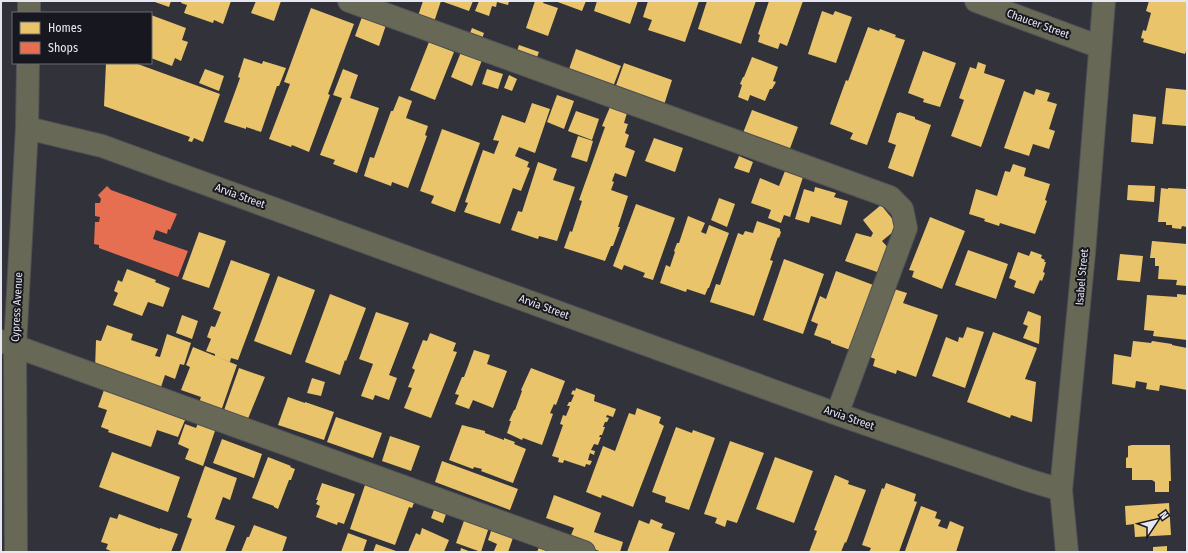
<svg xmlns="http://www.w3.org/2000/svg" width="1188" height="553" viewBox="0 0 1188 553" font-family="'Fira Sans Condensed',sans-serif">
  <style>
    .homes { fill: #e9c46a }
    .shops { fill: #e76f51 }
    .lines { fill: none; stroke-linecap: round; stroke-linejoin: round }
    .minor-casing { stroke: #505057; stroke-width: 24 }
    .minor { stroke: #686856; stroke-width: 22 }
    .labels { text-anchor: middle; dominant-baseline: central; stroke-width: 4; stroke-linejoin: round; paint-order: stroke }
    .street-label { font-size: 11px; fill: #e7e7f2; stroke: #17171f }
  </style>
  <rect width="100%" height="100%" fill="#32323b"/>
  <path class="homes" d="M152,1H171L169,7Z
    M182,1H231L223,24L214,20L213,23L184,13L187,5L181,3Z
    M256,1H281L274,21L251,13Z
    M423,1H473L469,11L441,1L433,25L417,19Z
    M479,1H509L508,5L497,2L496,7L492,6L489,16L475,11Z
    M535,1H544L543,3L558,8L548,36L526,28Z
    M555,1H586L582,11Z
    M597,1H638L630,24L594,11Z
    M648,1H699L685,42L648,30L652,20L643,17Z
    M707,1H756L741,44L698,29Z
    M769,1H803L787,46L780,43L778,49L758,42L760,35L758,34Z
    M1149,1H1187V48L1185,54L1143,42L1144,39L1141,38L1143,30L1146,31L1151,13L1146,11Z
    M311,8L354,24L328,94L330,95L309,152L292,145L291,147L269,139L290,84L284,82Z
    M822,11L833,15L835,11L852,17L836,63L808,54Z
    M151,15L186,28L182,40L188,42L181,61L175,58L172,66L151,58Z
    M362,17L386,25L379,46L355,36Z
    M868,27L879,31L880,29L896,35L895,37L905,40L867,145L850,139L853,133L830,124L846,80L848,81Z
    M472,28L484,33L481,42L468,38Z
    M429,42L454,52L435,100L410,90Z
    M519,45L539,52L535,62L516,54Z
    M576,49L621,66L611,92L567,75Z
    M923,51L956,63L940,107L923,102L924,99L908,93Z
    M461,52L482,60L472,86L451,77Z
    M752,57L778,67L773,81L776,82L772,89H770L765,101L750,95L748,101L738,97L742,85L740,84L743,77H744Z
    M244,58L262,64L263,61L286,68L279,86H277L261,132L246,127V129L224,122L240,78L238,77Z
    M978,62L986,65L984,73L1005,80L981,147L951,136L964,100L959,98L970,67L976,69Z
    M106,63H135L220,94L203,142L194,138L192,142L188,141L190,137L104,106Z
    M624,63L672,80L664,105L615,88Z
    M205,69L224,76L219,91L199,83Z
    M343,69L358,75L350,98L379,108L357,173L333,164L335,160L320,155L342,98L333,95Z
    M487,69L503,74L498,89L482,84Z
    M509,75L517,79L512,91L504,88Z
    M1166,88L1187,90V126L1162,124Z
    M1036,89L1050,93L1047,101L1057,104L1049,129L1055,131L1049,149L1033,144L1029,156L1004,148L1024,91L1034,95Z
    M557,95L574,101L564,129L547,122Z
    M399,96L412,101L406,118L428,126L425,135L427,136L408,188L392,182L391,186L364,176L370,157L374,158L391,111H393Z
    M532,103L550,109L535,153L519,147L515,156L529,162L527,167L530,168L521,191L513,188L500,224L464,212L468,203L465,202L483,150L494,154L499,141L493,140L502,115L525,123Z
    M610,107L627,113L624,123L628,124L625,133L629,135L625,147L635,151L626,177L615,173L612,181L614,182L611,190L628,196L618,227H620L613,246H611L605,261L564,248L570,231L572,232L582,201L579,200L605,127L602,126Z
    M752,110L798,127L789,151L741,138Z
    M576,111L599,119L592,140L568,131Z
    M899,112L915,117V119L931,125L913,177L888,168L896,145L888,142L897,113H899Z
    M1133,114L1156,117L1153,144L1131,142Z
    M442,129L480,143L455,212L431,203L434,196L420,191Z
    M578,136L593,141L587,162L571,157Z
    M654,138L683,148L675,172L645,161Z
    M739,156L753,162L749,173L734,168Z
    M538,162L557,169L553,180L575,187L557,241L539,236L538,239L511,230L518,211L522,212Z
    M1013,164L1026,168L1024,176L1050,184L1045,200L1047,201L1035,234L1000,223L999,226L984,221L985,219L969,214L976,189L997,196L1005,171L1010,172Z
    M785,171L803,177L790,217L784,215L781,223L768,218L771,210L751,203L760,178L779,186Z
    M1128,185L1155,186L1154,202L1127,200Z
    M815,187L836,193L834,197L848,201L841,225L811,216L809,223L795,219L804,189L814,192Z
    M1161,188L1168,189V188L1187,189V227L1182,226L1181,229L1172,228V225H1166V222H1158Z
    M719,198L735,204L727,227L711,220Z
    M636,204L675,218L653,280L643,277L645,273L624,265L622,270L613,266Z
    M881,205L899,227L882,241L891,251L883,274L845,261L856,233L871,237L873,233L863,220Z
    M688,216L705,223L701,232L706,234L709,225L729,233L709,288H708L705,295L687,289L686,292L660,283L666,265L670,267L675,252L674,251L677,243H679Z
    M930,217L965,231L942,289L912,277L914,271L909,270Z
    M757,221L780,229V231L781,232L779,238L778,237L770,260L773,261L754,316L710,302L716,284L720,285L738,233L743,235L745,231L753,233Z
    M199,232L226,241L209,288L182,279Z
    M1152,241L1187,244V286L1176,285L1177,280L1158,279L1159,266H1155V258H1150Z
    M968,250L1008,264L996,299L955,285Z
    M1031,251L1042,255L1041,258L1045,260L1044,262H1046L1043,272L1045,273L1042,281L1040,280L1034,294L1014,287L1016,281L1009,278L1018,252L1029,256Z
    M1120,254L1143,256L1140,282L1117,280Z
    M784,259L824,274L803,334L763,320Z
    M231,260L270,274L238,360L231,358L230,362L215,356V354L206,351L211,339L207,337L211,326L215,327L221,312L213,309Z
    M127,269L156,280L155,282L170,288L163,307L148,302L142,316L113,305L118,293L114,291L118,280L122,282Z
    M836,271L876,286L853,351L831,343V341L814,335L818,324L811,321L820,296L826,299Z
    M278,276L315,290L291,355L254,341Z
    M894,289L907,293L903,303L938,315L916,377L897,370L896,374L873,366L875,359L870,357Z
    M330,294L366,308L346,361L345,360L340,375L305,362Z
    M1177,294L1187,295V340L1153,336L1154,331L1144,330L1147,295L1177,297Z
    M1028,311L1041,316L1039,344L1023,338L1028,326L1023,324Z
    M376,312L409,323L389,375L397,378L389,400L375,395L373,400L361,396L373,364L359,359Z
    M182,315L198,321L192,339L176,333Z
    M107,325L133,334L131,340L158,349L155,356L160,357L167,334L191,343L184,365L180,364L175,379L165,375L161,387L122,373L120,378L95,369L96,340L101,341Z
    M967,327L984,332L965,388L932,376L946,337L958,342L959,337L963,338Z
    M993,332L1037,348L1025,379L1036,382L1032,422L1011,415L1010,418L967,402Z
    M430,333L456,343L453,351L457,352L431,418L404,408L412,388L408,387L415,370L412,368L423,340L427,341Z
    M1133,341L1151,343L1152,341L1172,344V345L1187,348V390L1160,385L1159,391L1146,389L1147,383L1136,381L1135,388L1112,384L1114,354L1131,357Z
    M193,347L237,365L220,414L198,405L201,397L181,390L190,367L186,365Z
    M474,350L490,355L487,364L507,371L493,408L473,400L469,409L455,404L459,395L455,394L462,377H464Z
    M239,368L265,377L247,421L223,413Z
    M531,368L565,381L556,405L554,404L550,413L553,414L542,445L523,438L522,440L507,433L511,421H509L514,410H515L522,391L521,390Z
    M312,378L325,382L321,396L307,393Z
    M105,387L133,397L131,400L185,420L178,437L157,430L151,447L108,432L109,430L101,427L107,410L98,407Z
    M576,388L595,395L594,401L616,409L613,417L607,415L606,417L609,418L607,422H605L603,427H605L602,435H600L599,437H601L598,445L594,444L591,450L595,451L594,455L590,453L588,460L592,461L590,465L586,464L585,467L564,460L563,463L558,462L559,458L552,456L563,425L560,424L563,415L566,416L570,406H567L569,402H571L574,395L571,394L573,390L575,391Z
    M288,397L305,403V402L334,412L324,440L278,425Z
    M637,408L661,417L659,423L664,426L633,507L602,495L601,498L586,492L603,446L615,451L629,413L635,415Z
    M336,417L382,433L373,458L327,442Z
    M199,421L216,428L203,466L185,459L189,449L178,444L185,424L196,428Z
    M462,425L485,431V433L504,440V438L515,442L514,444L526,449L513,483L481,471L482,469L474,467L473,469L449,460Z
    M676,427L692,433L693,430L715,438L689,510L665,502L666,497L652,492Z
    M390,436L420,446L411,471L382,461Z
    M222,439L262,454L254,478L213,463Z
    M730,441L764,453L737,523L727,520L725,527L715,523L717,518L704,514Z
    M1132,445H1170L1171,481H1169V492H1155V482L1152,480H1132V468H1126V458L1128,457V446Z
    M112,452L180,477L168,512L99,487Z
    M268,457L291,466L290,467L295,469L291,480H289L278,509L274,507V506L252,498Z
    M775,457L813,471L794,523L756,509Z
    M442,461L518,489L510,510L435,482Z
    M205,466L237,478L230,500L223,497L215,519L235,526L225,552H180L192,519L187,517Z
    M835,475L849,481L848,484L866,490L846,543L845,542L841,552H809L817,531L814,530Z
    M366,482L415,500L412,508L409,507L395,545L350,529Z
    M322,483L355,494L344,524L338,522L337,525L316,517L320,506L316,504L318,500H316Z
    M886,483L916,494L914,501L917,502L899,552H869L871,548L862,545L882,488L884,489Z
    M554,495L601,513L594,532L623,542L620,552H602L569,540L574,528L546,518Z
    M1169,503L1171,535L1135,537L1134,524L1126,525L1125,506Z
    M921,506L937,512L935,518L941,520L938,526L947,529L950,521L964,527L956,552H908L905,551Z
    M435,507L447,511L443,523L431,518Z
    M119,514L160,529V528L178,534L171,552H113L106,549L108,544L101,542L110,517L117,519Z
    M465,518L489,527L481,552L456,543Z
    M651,519L663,524L661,528L675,533L668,552H627L639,520L649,524Z
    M254,525L287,537L282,552H241L247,537H249Z
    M422,528L449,540L444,552H408L416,533L420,535Z
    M492,528L514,535L508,552L494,551L497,544L488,540Z
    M348,533L367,540L363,552H341Z
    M376,544L396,551L395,552H373Z
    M540,545L558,552H537Z
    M1167,546V552H1153V547Z
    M461,548L471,552H460Z"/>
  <path class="shops" d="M107,186L111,190L177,214L170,230L168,229L167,234L156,230L153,239L188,251L178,277L99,248V245L94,244L95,222H99L100,217L95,216V203H100L101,199L98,195Z"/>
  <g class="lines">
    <defs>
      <path id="minor" d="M349,1L890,197L902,209L906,228L837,414
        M976,1L1100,47
        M29,13V1
        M27,128L102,146L837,414L1028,480L1061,490
        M1,341L584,552
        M16,552L15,346L27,128L28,63
        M1067,552L1061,490L1084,253L1104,1"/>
    </defs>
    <use href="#minor" class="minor-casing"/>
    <use href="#minor" class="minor"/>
  </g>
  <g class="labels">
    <g class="street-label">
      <text transform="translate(1038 24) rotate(20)">Chaucer Street</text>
      <text transform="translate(240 196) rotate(20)">Arvia Street</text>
      <text transform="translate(1082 277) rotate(-85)">Isabel Street</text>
      <text transform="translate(17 307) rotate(-87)">Cypress Avenue</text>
      <text transform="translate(544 307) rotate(20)">Arvia Street</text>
      <text transform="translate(849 418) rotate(19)">Arvia Street</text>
    </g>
  </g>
  <rect width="1188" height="553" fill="none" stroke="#e7e7f2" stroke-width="4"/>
  <rect x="12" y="12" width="140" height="52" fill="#17171f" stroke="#6a6a73"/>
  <rect x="20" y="22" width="20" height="12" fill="#e9c46a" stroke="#6a6a73"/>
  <text x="48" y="32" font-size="12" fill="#e7e7f2">Homes</text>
  <rect x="20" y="42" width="20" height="12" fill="#e76f51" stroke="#6a6a73"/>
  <text x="48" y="52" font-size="12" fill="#e7e7f2">Shops</text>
  <g transform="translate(1156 521) rotate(55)" stroke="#17171f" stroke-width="3" paint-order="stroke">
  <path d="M0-3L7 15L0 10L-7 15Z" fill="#e7e7f2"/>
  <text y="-6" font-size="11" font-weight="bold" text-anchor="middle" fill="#e7e7f2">N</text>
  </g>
</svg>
